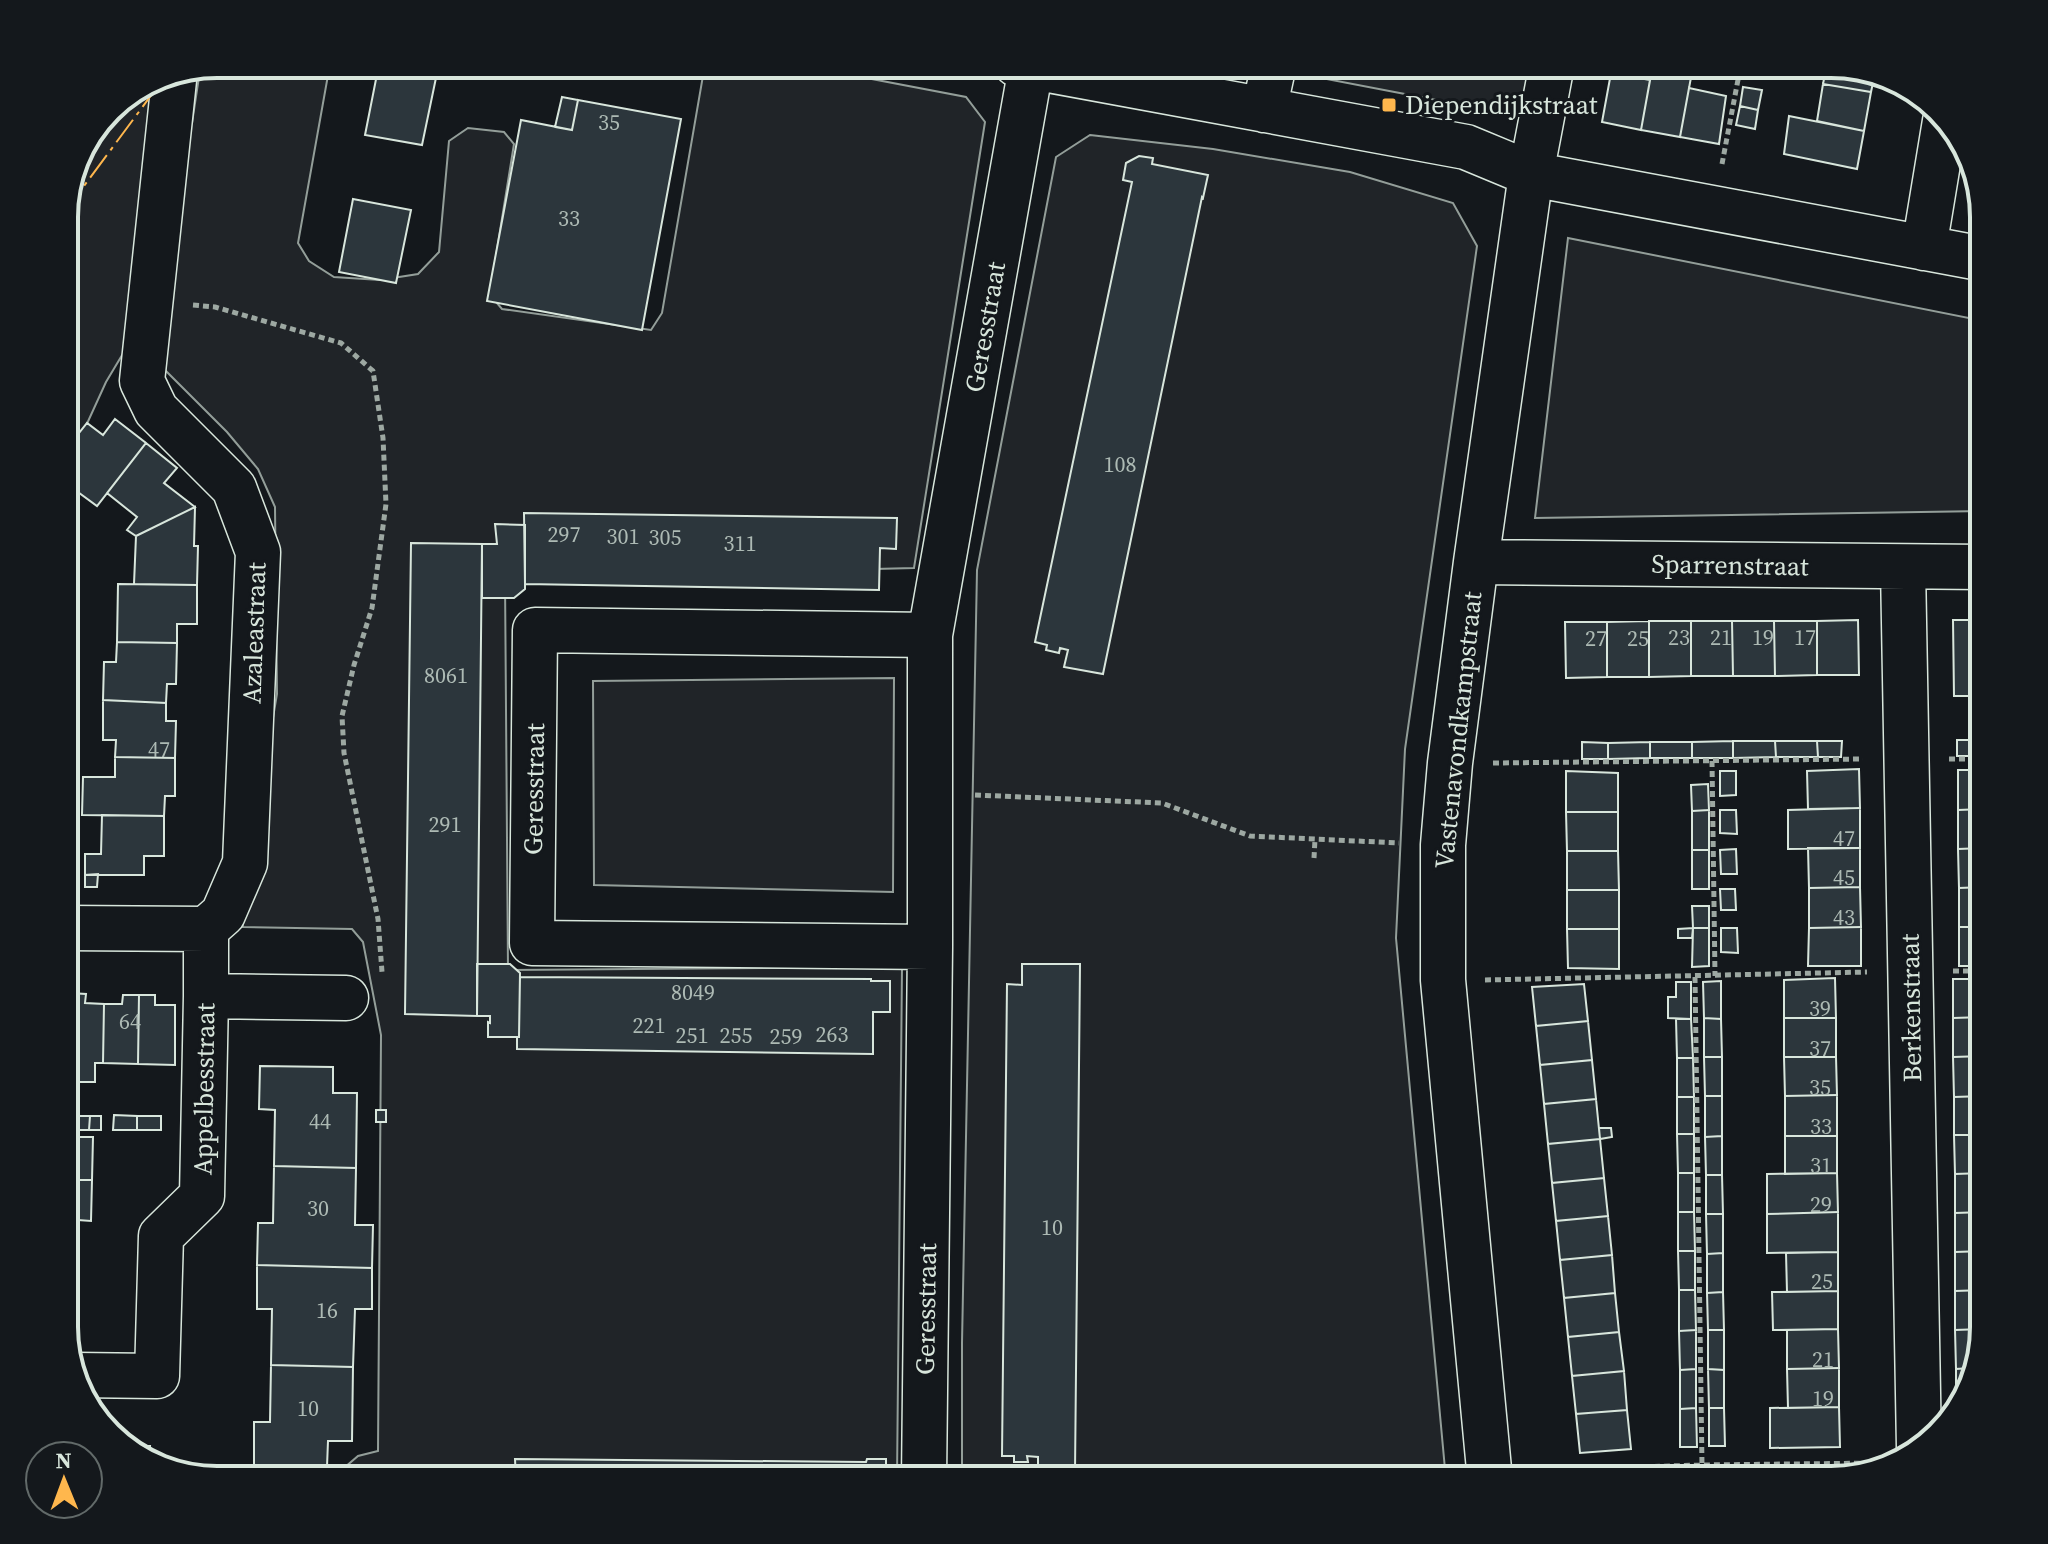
<svg xmlns="http://www.w3.org/2000/svg" width="2048" height="1544" viewBox="0 0 2048 1544" font-family="'Source Serif 4',serif">
  <style>
    .green { fill: #202428; stroke: #939e99; stroke-width: 2 }
    .building { fill: #2c363c; stroke: #d8e6dc; stroke-width: 2 }
    .lines { fill: none; stroke-linecap: round; stroke-linejoin: round }
    .minor-casing { stroke: #d8e6dc; stroke-width: 47 }
    .path { stroke: #9da8a2; stroke-width: 5; stroke-dasharray: 6 4; stroke-linecap: butt }
    .minor { stroke: #14181c; stroke-width: 44 }
    .power { stroke: #ffb74d; stroke-width: 2; stroke-dasharray: 28 6 4 6; stroke-linecap: butt }
    .poi-dot { fill: #ffb74d; stroke: #14181c; stroke-width: 3 }
    .labels { text-anchor: middle; dominant-baseline: central; stroke-width: 6; stroke-linejoin: round; paint-order: stroke }
    .number-label { font-size: 22px; fill: #adbab4 }
    .poi-label { font-size: 26px; fill: #d8e6dc; stroke: #14181c; text-anchor: start }
    .street-label { font-size: 26px; fill: #d8e6dc; stroke: #14181c }
    .rim { fill: none; stroke: #d8e6dc; stroke-width: 4 }
  </style>
  <rect width="100%" height="100%" fill="#14181c"/>
  <path class="green" d="M217,64H330L298,243L309,261L334,277L380,280L418,274L439,252L449,141L468,128L504,132L514,144L494,268L491,296L502,309L651,330L662,313L705,64H793L966,97L985,122L914,568L505,578L508,970L902,967L897,1480H330L358,1456L378,1451L381,1035L363,942L352,929L243,927L240,894L245,885L277,694L275,507L258,469L227,432L165,370L167,280L106,382L64,474V206L80,149L116,102L191,74L192,123L200,70Z
    M1318,64H1530L1520,116L1316,77Z
    M1090,135L1213,149L1350,172L1453,203L1477,246L1405,749L1396,938L1446,1480H962V1343L977,570L1056,157Z
    M1568,238L1984,321V511L1535,518Z
    M894,678L893,892L594,885L593,681Z"/>
  <path class="building" d="M379,64H388L437,73L422,145L365,135Z
    M1653,64L1692,72L1680,137L1641,130Z
    M1827,64L1874,78L1871,92L1823,84Z
    M1611,73L1650,80L1641,130L1602,122Z
    M1823,84L1871,92L1864,131L1817,121Z
    M1743,87L1762,90L1758,110L1740,106Z
    M1689,88L1726,96L1719,144L1680,137Z
    M562,97L578,100L572,130L555,127Z
    M578,100L681,119L642,330L487,301L521,120L572,130Z
    M1740,106L1758,110L1755,129L1736,125Z
    M1789,116L1864,131L1857,169L1784,154Z
    M1139,156L1153,158L1152,164L1208,175L1203,198L1202,197L1103,674L1064,667L1068,650L1060,648L1059,653L1046,650L1047,645L1035,642L1132,182L1123,180L1126,163Z
    M353,199L411,210L396,283L339,272Z
    M115,419L146,443L97,506L67,484L68,482L64,479V452L87,423L103,435Z
    M146,443L177,468L164,483L195,507L136,536L127,530L137,517L107,493Z
    M195,507L194,546H198L197,585L134,584L136,536Z
    M524,513L897,518L896,549L880,548L879,590L525,584Z
    M495,524L525,525V589L514,598H482V544H497Z
    M411,543L482,544L477,1016L405,1014Z
    M118,584L197,585V624H177V643L117,642Z
    M64,619H73V636H64Z
    M1858,620L1859,675H1817V621Z
    M1953,620H1984V675H1976V696H1954Z
    M1649,621H1691V676L1649,677Z
    M1649,621V677H1607V622Z
    M1691,621H1732L1733,676H1691Z
    M1732,621H1774L1775,676H1733Z
    M1774,621H1817V675L1775,676Z
    M1565,622H1607V677L1566,678Z
    M117,642L177,643L176,684H167L166,703L103,700L104,662H116Z
    M103,700L166,703V721H176L175,758L115,757L116,740H103Z
    M1957,740H1984V756H1957Z
    M1733,741H1775L1776,757L1733,758Z
    M1733,741V758H1692V742Z
    M1775,741H1817L1818,757H1776Z
    M1817,741H1842L1841,757H1818Z
    M1582,742L1608,743V759H1582Z
    M1650,742H1692V758H1650Z
    M1650,742V758L1608,759V743Z
    M115,757L175,758V796H165L164,816L82,815L83,777H115Z
    M1859,769L1860,808L1808,809L1807,771Z
    M1958,770H1984V809L1958,810Z
    M1566,771L1618,773V812H1566Z
    M1720,771H1736V795L1720,796Z
    M1708,784L1709,810L1692,811L1691,785Z
    M1860,808V848L1788,849V810Z
    M1984,809V848L1958,849V810Z
    M1709,810V850H1692V811Z
    M1720,810H1736L1737,834L1720,833Z
    M1566,812H1618V851H1567Z
    M102,815L164,816V856H144V875H85V854H101Z
    M1808,848H1860V887L1809,888Z
    M1984,848V887L1959,888L1958,849Z
    M1736,849L1737,874H1721L1720,850Z
    M1692,850H1709V889H1692Z
    M1567,851H1618L1619,890H1567Z
    M98,874L97,887H85V875Z
    M1860,887L1861,927L1809,928V888Z
    M1984,887V927H1959V888Z
    M1720,889H1735L1736,910H1721Z
    M1567,890H1619V929H1567Z
    M1692,906H1709V928H1693Z
    M1861,927V966H1808L1809,928Z
    M1959,927H1984V966H1959Z
    M1693,928H1709V966L1692,967Z
    M1693,928L1692,938H1678V929Z
    M1721,928H1737L1738,953L1721,952Z
    M1567,929H1619V969L1568,968Z
    M477,964H510L520,973L519,1037H488V1022L490,1023V1016H477Z
    M1022,964H1080L1075,1473H1038V1457L1027,1456L1028,1462H1014V1456H1002L1007,984L1022,985Z
    M520,977L871,979V981H890V1012H873V1054L517,1049V1037H519Z
    M1835,978L1836,1018H1784V980Z
    M1953,979H1984V1017L1953,1018Z
    M1721,981V1019L1704,1018L1703,982Z
    M1676,982H1691V1019L1668,1018V997H1676Z
    M1584,984L1588,1021L1536,1026L1532,987Z
    M64,993H69L68,1063H64Z
    M69,993L86,994L85,1003L104,1004L103,1063H95V1082H68Z
    M123,995H139L138,1064L103,1063L104,1004H122Z
    M139,995H155V1005H175V1065L138,1064Z
    M1984,1017V1056L1953,1057V1018Z
    M1704,1018L1721,1019L1722,1057H1704Z
    M1784,1018H1836V1057H1784Z
    M1676,1019H1691L1693,1058H1677Z
    M1588,1021L1592,1060L1540,1065L1536,1026Z
    M1984,1056V1096L1954,1097L1953,1057Z
    M1704,1057H1722V1096H1705Z
    M1784,1057H1836L1837,1095L1785,1096Z
    M1677,1058H1693L1694,1097H1677Z
    M1592,1060L1596,1099L1544,1104L1540,1065Z
    M260,1066L333,1067V1093H357L356,1168L274,1166L275,1110L259,1109Z
    M1837,1095V1136H1785V1096Z
    M1705,1096H1722V1136L1705,1137Z
    M1984,1096V1135H1954V1097Z
    M1677,1097H1694V1134H1677Z
    M1596,1099L1600,1139L1548,1144L1544,1104Z
    M376,1110H386V1122H376Z
    M114,1115L137,1116V1130H113Z
    M67,1116H90L89,1130H67Z
    M90,1116H101V1130H89Z
    M137,1116H161V1130H137Z
    M1599,1128H1611L1612,1137L1600,1139Z
    M1677,1134H1694V1173H1678Z
    M1954,1135H1984V1173L1955,1174Z
    M1722,1136V1175H1706L1705,1137Z
    M1785,1136H1837V1173L1785,1174Z
    M64,1137H93L92,1180H64Z
    M1600,1139L1604,1178L1552,1183L1548,1144Z
    M274,1166L356,1168L355,1225H373L372,1268L257,1265L258,1223H273Z
    M1678,1173H1694V1212H1678Z
    M1837,1173L1838,1212L1767,1214V1174Z
    M1984,1173V1212L1955,1213V1174Z
    M1706,1175H1722L1723,1214H1706Z
    M1604,1178L1608,1216L1556,1221L1552,1183Z
    M64,1180H92L91,1221L64,1219Z
    M1678,1212H1694L1695,1251H1678Z
    M1838,1212V1252L1767,1253V1214Z
    M1984,1212V1251L1955,1252V1213Z
    M1706,1214H1723V1253L1707,1254Z
    M1608,1216L1612,1255L1560,1260L1556,1221Z
    M64,1219H70V1261H64Z
    M1678,1251H1695V1290H1679Z
    M1984,1251V1290L1955,1291V1252Z
    M1838,1252V1291L1787,1292L1786,1253Z
    M1723,1253V1292L1707,1293V1254Z
    M1612,1255L1615,1293L1564,1298L1560,1260Z
    M64,1261H70L69,1302H64Z
    M257,1265L372,1268V1309H355L353,1367L271,1365L272,1309H257Z
    M1679,1290H1695L1696,1330L1679,1331Z
    M1984,1290L1983,1329L1955,1330V1291Z
    M1838,1291V1329L1773,1330L1772,1292Z
    M1723,1292L1724,1330H1708L1707,1293Z
    M1615,1293L1619,1332L1568,1337L1564,1298Z
    M64,1302H69L68,1343H66L64,1337Z
    M1838,1329L1839,1368L1787,1369V1330Z
    M1983,1329L1970,1368L1956,1369L1955,1330Z
    M1696,1330V1369L1680,1370L1679,1331Z
    M1708,1330H1724V1370L1708,1369Z
    M1619,1332L1624,1371L1572,1376L1568,1337Z
    M271,1365L353,1367L352,1441H328L327,1467L254,1465V1422H270Z
    M1839,1368V1407L1788,1408L1787,1369Z
    M1970,1368L1956,1408V1369Z
    M1696,1369V1408L1680,1409V1370Z
    M1708,1369L1724,1370V1408H1709Z
    M1624,1371L1627,1410L1576,1414L1572,1376Z
    M1839,1407L1840,1447L1770,1448V1408Z
    M1696,1408L1697,1447H1680V1409Z
    M1709,1408H1724L1725,1446H1709Z
    M1627,1410L1631,1449L1580,1453L1576,1414Z
    M133,1446H150L149,1456L169,1457V1464L133,1452Z
    M515,1459L866,1462L867,1459H886V1480H516Z
    M516,1468V1480H486L485,1469Z"/>
  <g class="lines">
    <defs>
      <path id="minor" d="M1016,64L1466,147L1531,174L1984,259
        M1264,110L1274,64
        M1924,248L1945,121
        M1476,562L1984,567
        M1903,567L1919,1448
        M930,635L535,630L532,943L930,947
        M64,928L206,929L223,914L245,863L258,552L234,488L156,410L142,381L174,80
        M206,996L346,998
        M75,1375L157,1376L161,1236L202,1196L206,996V929
        M924,1480L930,947V635L1031,67
        M1490,1480L1443,980V845L1450,763L1476,562L1531,174L1552,64"/>
    </defs>
    <use href="#minor" class="minor-casing"/>
    <path class="path" d="M1722,164L1741,64
      M193,305L215,307L341,343L373,371L383,438L386,504L372,608L354,665L342,716L344,753L378,919L382,972
      M1949,759H1984
      M1712,761L1715,976
      M1493,763L1863,759
      M975,795L1162,803L1250,836L1399,843
      M1314,858L1315,839
      M1953,971H1984
      M1695,977L1702,1465
      M1485,980L1867,972
      M1751,1465L1752,1480
      M1534,1470L1702,1465L1880,1463"/>
    <use href="#minor" class="minor"/>
    <path class="power" d="M64,213L158,86"/>
  </g>
  <rect class="poi-dot" x="1381" y="97" width="16" height="16" rx="4"/>
  <g class="labels">
    <g class="number-label">
      <text x="609" y="122">35</text>
      <text x="569" y="218">33</text>
      <text x="1120" y="464">108</text>
      <text x="564" y="534">297</text>
      <text x="623" y="536">301</text>
      <text x="665" y="537">305</text>
      <text x="740" y="543">311</text>
      <text x="1679" y="637">23</text>
      <text x="1721" y="637">21</text>
      <text x="1763" y="637">19</text>
      <text x="1805" y="637">17</text>
      <text x="1596" y="638">27</text>
      <text x="1638" y="638">25</text>
      <text x="446" y="675">8061</text>
      <text x="159" y="749">47</text>
      <text x="445" y="824">291</text>
      <text x="1844" y="838">47</text>
      <text x="1844" y="877">45</text>
      <text x="1844" y="917">43</text>
      <text x="693" y="992">8049</text>
      <text x="1820" y="1008">39</text>
      <text x="130" y="1021">64</text>
      <text x="649" y="1025">221</text>
      <text x="832" y="1034">263</text>
      <text x="692" y="1035">251</text>
      <text x="736" y="1035">255</text>
      <text x="786" y="1036">259</text>
      <text x="1820" y="1048">37</text>
      <text x="1820" y="1087">35</text>
      <text x="320" y="1121">44</text>
      <text x="1821" y="1126">33</text>
      <text x="1821" y="1165">31</text>
      <text x="1821" y="1204">29</text>
      <text x="318" y="1208">30</text>
      <text x="1052" y="1227">10</text>
      <text x="1822" y="1281">25</text>
      <text x="327" y="1310">16</text>
      <text x="1823" y="1359">21</text>
      <text x="1823" y="1398">19</text>
      <text x="308" y="1408">10</text>
    </g>
    <g class="poi-label">
      <text x="1405" y="105">Diependijkstraat</text>
    </g>
    <g class="street-label">
      <text transform="translate(985 327) rotate(-80)">Geresstraat</text>
      <text transform="translate(1730 565) rotate(1)">Sparrenstraat</text>
      <text transform="translate(254 633) rotate(-88)">Azaleastraat</text>
      <text transform="translate(1458 730) rotate(-84)">Vastenavondkampstraat</text>
      <text transform="translate(534 789) rotate(-89)">Geresstraat</text>
      <text transform="translate(1911 1008) rotate(-91)">Berkenstraat</text>
      <text transform="translate(204 1089) rotate(-89)">Appelbesstraat</text>
      <text transform="translate(926 1309) rotate(-89)">Geresstraat</text>
    </g>
  </g>
  <path d="M0 0H2048V1544H0ZM217 78H1831A139 139 0 0 1 1970 217V1327A139 139 0 0 1 1831 1466H217A139 139 0 0 1 78 1327V217A139 139 0 0 1 217 78Z" fill="#14181c" fill-rule="evenodd"/>
  <path class="rim" d="M217 78H1831A139 139 0 0 1 1970 217V1327A139 139 0 0 1 1831 1466H217A139 139 0 0 1 78 1327V217A139 139 0 0 1 217 78Z"/>
  <g transform="translate(64 1480) rotate(359)"><circle r="38" fill="#14181c" stroke="#626a69" stroke-width="2"/>
  <path d="M0-6L14 30L0 20L-14 30Z" fill="#ffb74d"/>
  <text y="-12" font-size="22" font-weight="bold" text-anchor="middle" fill="#d8e6dc">N</text>
  </g>
</svg>
